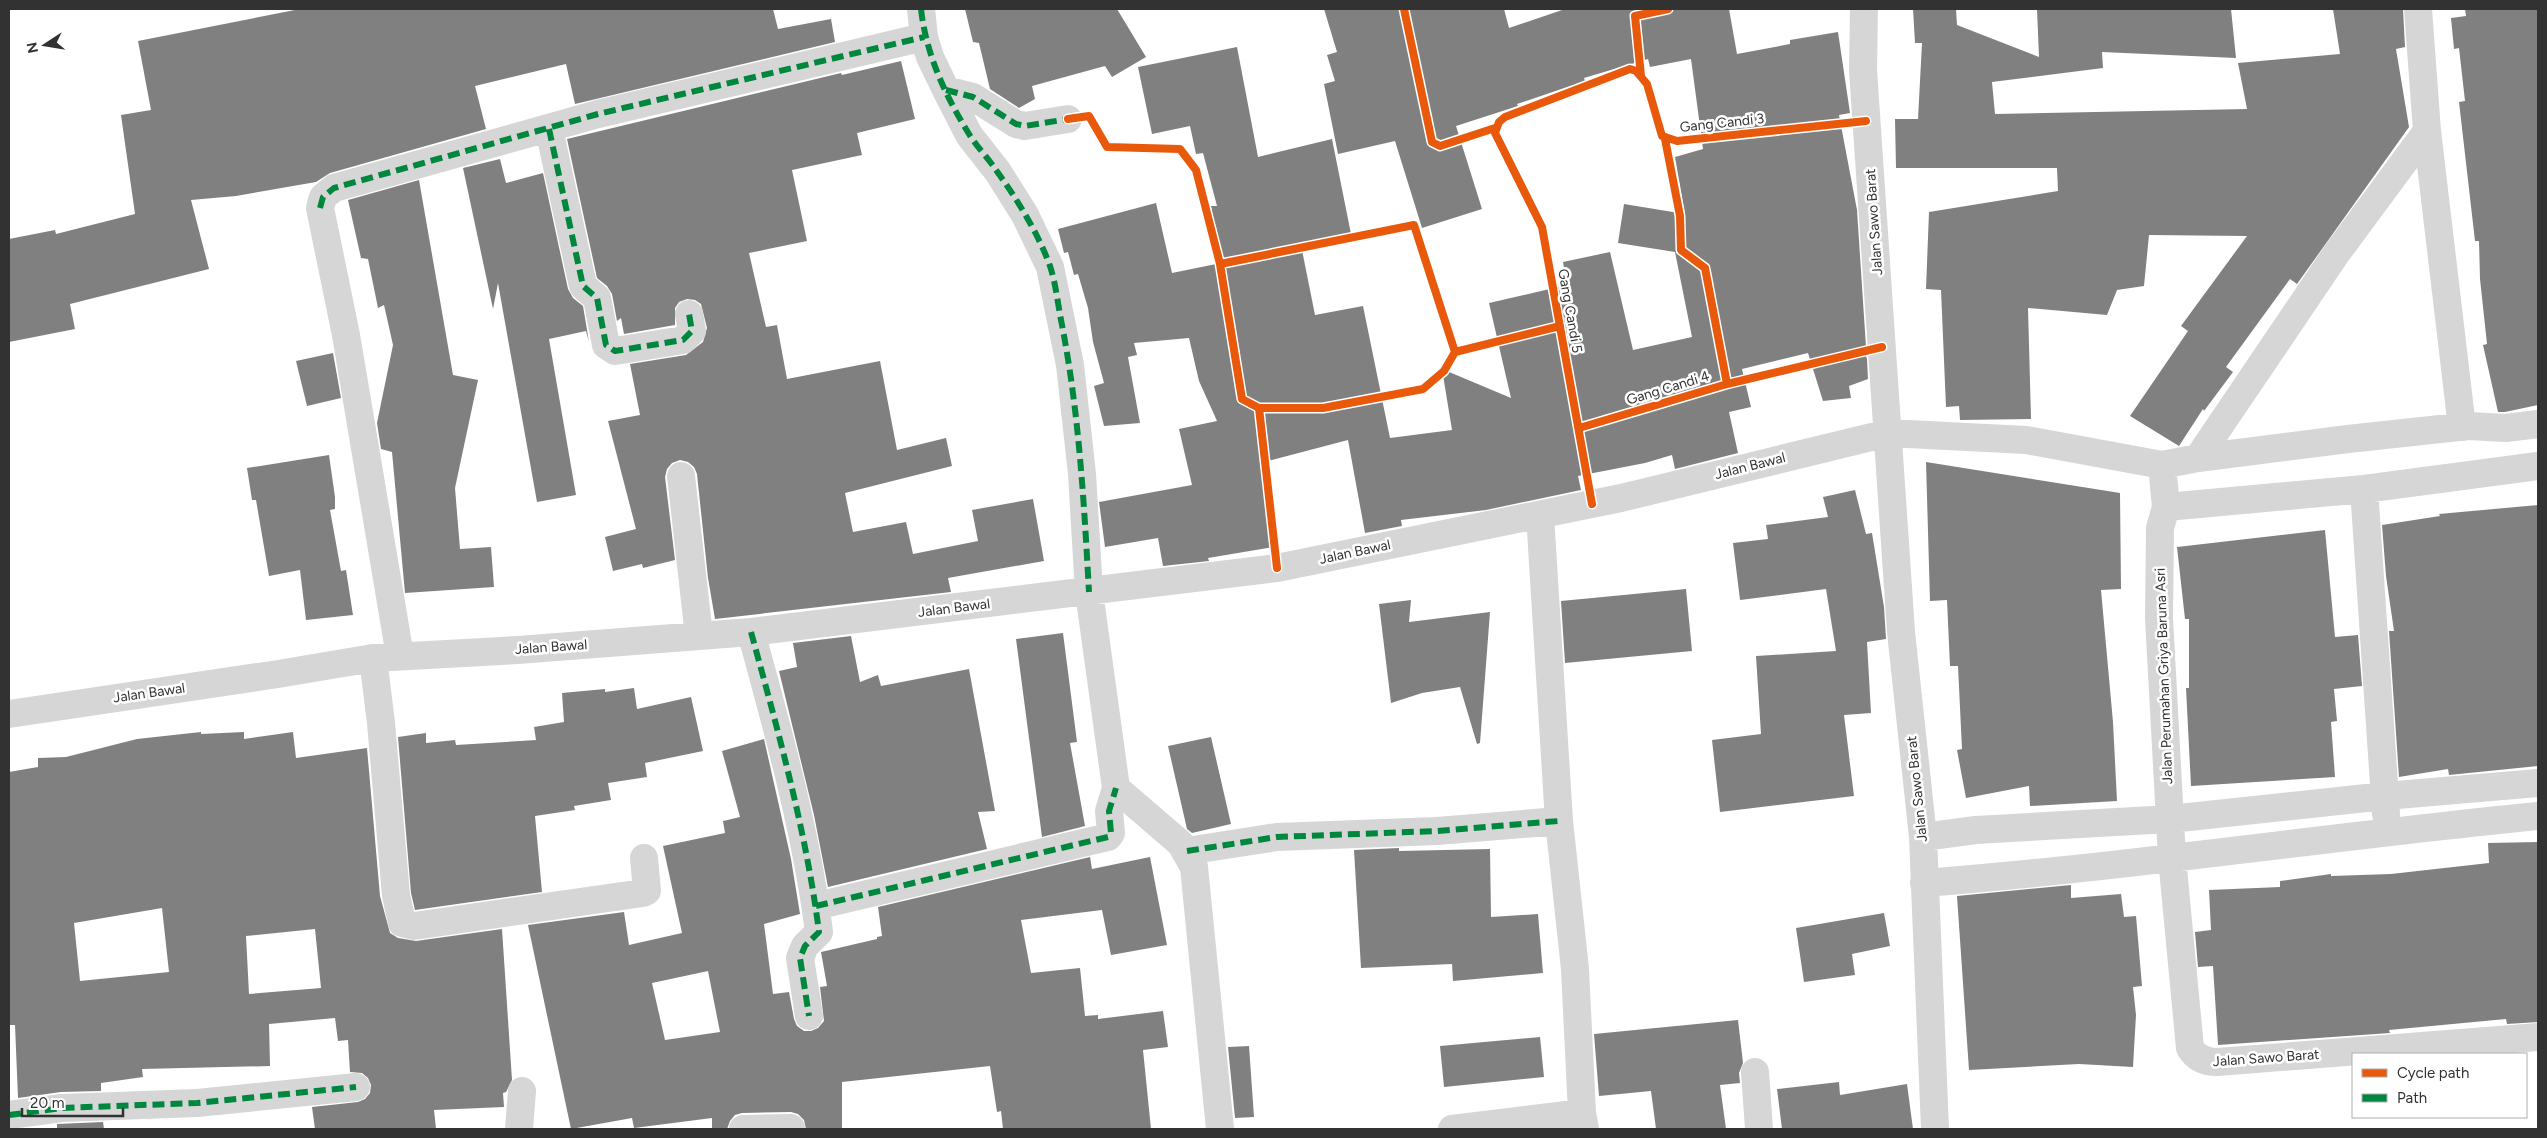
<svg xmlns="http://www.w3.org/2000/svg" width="2547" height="1138" viewBox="0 0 2547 1138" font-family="Figtree,sans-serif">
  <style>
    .building { fill: #808080; fill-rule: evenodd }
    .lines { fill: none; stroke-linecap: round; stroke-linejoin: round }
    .minor { stroke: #d6d6d6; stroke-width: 28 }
    .quiet { stroke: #00873e; stroke-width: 6; stroke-dasharray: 12 6; stroke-linecap: butt }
    .cycleway-casing { stroke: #fff; stroke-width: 11 }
    .cycleway { stroke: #e8590c; stroke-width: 8 }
    .labels { text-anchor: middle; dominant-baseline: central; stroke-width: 5; stroke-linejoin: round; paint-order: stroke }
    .street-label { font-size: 14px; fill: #323232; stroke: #fff }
  </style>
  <rect width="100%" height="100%" fill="#fff"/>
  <path class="building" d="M300,9H773L778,29L831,19L835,42L575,104L566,64L475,86L486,129L330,173L316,182L236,196L191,200L209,269L70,304L75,329L9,342V239L55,230L56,234L135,214L121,115L151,110L138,41Z
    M965,9H1117L1146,57L1112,77L1105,66L1032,86L1035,99L1019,108L990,89L979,43L973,42Z
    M1324,9H1504L1509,28L1565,9H1729L1737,54L1790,44V40L1838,32L1850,113L1839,115L1857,210L1866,347L1863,348L1867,359L1868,379L1849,386L1851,398L1823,401L1808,353L1742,369L1751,407L1729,412L1738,453L1675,469L1672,455L1645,463L1578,476L1581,490L1486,510L1401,520L1402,526L1365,533L1348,440L1260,463L1274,547L1208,558L1209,561L1163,566L1158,538L1105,547L1099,502L1192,485L1179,429L1217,421L1199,381L1189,338L1134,343L1137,355L1128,357L1140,423L1104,426L1094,386L1104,383L1093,342L1088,308L1078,274L1074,275L1068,252L1064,253L1058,229L1156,203L1172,273L1221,263L1211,206H1217L1203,153L1196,154L1190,126L1152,134L1138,67L1237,47L1258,157L1332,139L1351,234L1301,245L1315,315L1363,306L1390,438L1452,430L1442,369L1511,398L1489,303L1567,285L1563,262L1610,252L1633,350L1692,337L1675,252L1618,243L1624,204L1685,214L1675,157L1703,149L1691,59L1650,67L1648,59L1584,78L1585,81L1517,104L1518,106L1456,126L1482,209L1422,228L1395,141L1338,154L1324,84L1335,81L1327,55L1337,52Z
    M1913,9H1956L1957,25L2039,57L2037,9H2231L2236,58L2102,52L2103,68L1992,82L1995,114L2247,109L2238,63L2340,54L2333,9H2403L2405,47L2396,49L2409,127L2297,284L2290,279L2226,367L2233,372L2204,411L2203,409L2179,446L2130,416L2188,331L2181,326L2247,236L2149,235L2144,286L2117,290L2107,315L2028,308L2031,419L1960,420L1959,406L1946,407L1941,290L1926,289L1929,212L2058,191L2057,168H1896L1895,119H1918L1922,43H1915Z
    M2465,9H2538V405L2505,412H2498L2483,345L2487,344L2480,279L2479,241H2475L2459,102L2465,101L2459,48L2454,49L2451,18L2466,16Z
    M901,61L915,119L857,133L862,155L792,170L807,241L749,253L766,327L777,325L787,379L880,361L897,450L946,438L952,466L845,493L853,532L906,522L913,554L978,541L972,510L1033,499L1044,561L948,578L951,592L715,619L708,578L697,474L694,467L688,462L680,460L672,463L667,469L665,477L675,560L643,568L642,564L613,571L605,537L636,529L608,421L640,415L630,364L686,355L703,342L707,328L701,304L695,300L687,299L679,302L675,308V325L624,334L621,318L617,321L612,294L607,286L597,278L567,139L841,73L842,75Z
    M500,159L506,183L543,173L568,289L573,298L583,306L589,342L586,331L549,339L576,495L537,502L498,283L493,309L463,168Z
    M419,180L453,375L478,380L455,488L460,549L491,547L494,587L405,593L392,452L381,449L377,423L393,345L384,305L378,308L368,259L361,258L348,200Z
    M333,353L341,398L307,406L296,361Z
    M329,455L335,497V509L330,510L341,571L346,570L353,615L306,620L300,570L269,576L256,500H252L247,468Z
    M1926,462L2120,493L2121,589L2101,590L2113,722L2117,801L2030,806L2029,786L1966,798L1957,750L1962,749L1958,666H1950L1947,600L1930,601Z
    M1855,490L1866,534L1872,533L1884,607L1886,639L1867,642L1871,713L1844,715L1854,796L1720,812L1712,740L1761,734L1756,656L1836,651L1826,589L1740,600L1733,543L1768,539L1766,525L1828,517L1823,497Z
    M2538,505V766L2449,775L2448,769L2399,777L2389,631H2394L2386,576L2382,525L2440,516L2439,514Z
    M2325,530L2335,637L2358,635L2362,686L2334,689L2337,721L2331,722L2335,777L2191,786L2186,688H2189V619H2185L2177,547Z
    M1686,589L1692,651L1565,663L1561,601Z
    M1411,600L1409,622L1490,612L1480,743L1477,744L1460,687L1422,693L1391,703L1379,604Z
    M1063,633L1077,742L1070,743L1085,826L1042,837L1016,639Z
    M851,636L860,682L878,675L881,686L969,669L995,811L978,812L987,849L828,887L814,815L779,671L797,667L793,643Z
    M634,688L637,709L691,697L703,751L645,763L647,777L608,783L611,800L574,806L575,810L535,816L542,892L415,910L411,893L398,737L426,733V743L455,740L456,745L536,740L534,727L564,722L562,693L605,689V692Z
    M201,732V734L244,732V739L293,732L296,758L367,748L380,896L390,933L398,938L416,941L502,929L512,1080L506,1092L503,1093L504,1107L434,1110L436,1129H315L312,1107L358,1102L365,1099L370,1093L371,1085L368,1078L362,1073L350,1072L348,1040L338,1041L335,1018L269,1024L270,1066L142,1069L143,1077L101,1083V1091L61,1092L18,1098L15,1025H9V772L38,767V758L66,757L137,739ZM162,908L169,972L80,981L74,923ZM315,929L321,988L249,994L246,936Z
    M1211,737L1231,824L1192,833L1187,829L1168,746Z
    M764,739L791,859L800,914L764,924L773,994L789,992L794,1019L797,1026L804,1031H811L818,1028L824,1021L820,987L827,986L821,952L877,939V937L882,936L878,907L1090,857L1092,869L1150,857L1167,945L1111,955L1102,910L1021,920L1031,973L1080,968L1085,1016L1098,1015V1019L1163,1011L1168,1047L1143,1050L1151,1129H1003L1001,1111L997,1112L990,1066L842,1082V1129H806L804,1120L798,1114L791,1112L742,1113L735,1115L730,1121L727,1129H712V1118L634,1128L632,1118L571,1129L528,925L624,912L629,945L682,933L663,846L725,833L723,821L740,817L722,751ZM708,971L720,1032L665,1040L652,983Z
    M2538,842V1022L2507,1024L2506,1019L2389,1030L2390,1033L2218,1045L2213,966L2198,967L2195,932L2211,930L2209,890L2280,887V881L2331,874V876L2391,874L2489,863L2488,843Z
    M1399,848V851L1490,849L1491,917L1538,914L1543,973L1453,981L1452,964L1361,968L1354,850Z
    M2071,885V898L2121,894L2124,917L2136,916L2142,986L2133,987L2136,1015L2133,1067L2079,1064L1969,1070L1957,896Z
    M1884,913L1890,946L1852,954L1855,975L1804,982L1796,928Z
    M1738,1020L1743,1063L1739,1073L1740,1083L1720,1085L1726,1129H1656L1651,1091L1599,1096L1594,1034Z
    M1540,1037L1544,1077L1444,1087L1440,1046Z
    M1249,1046L1254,1117L1235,1118L1228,1047Z
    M1839,1082L1840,1095L1907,1084L1913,1129H1782L1777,1089Z
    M103,1122L104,1129H57V1124Z"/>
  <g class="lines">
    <path class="minor" d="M921,9L924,37L930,57L946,90L969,135L998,172L1025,215L1050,267L1070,365L1082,474L1089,592L1116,788L1181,844L1194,867L1220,1129
      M1864,9L1863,70L1901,632L1923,837L1935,1129
      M2418,9L2427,131L2462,427
      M946,90L973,97L1016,124L1025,126L1068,119
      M549,129L583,286L597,298L606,345L615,351L683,340L692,331L689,314
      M2198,458L2336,254L2427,131
      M2162,465L2166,507L2160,528L2159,618L2172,858L2190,1048C2196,1058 2205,1062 2217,1062L2538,1037
      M681,476L699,636
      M2364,489L2386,814
      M2166,507L2364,489L2538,466
      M1540,515L1559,821L1575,969L1582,1113
      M751,632C778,731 806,830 819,932L805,946L800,958L809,1016
      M400,656L346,335L320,208L323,197L334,188L598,114L924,37
      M373,658L381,723L396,895L402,923L414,926L643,893L647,891L644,858
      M9,714L278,674L373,658L518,650L751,632L1277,568L1621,498L1888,433L2026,440L2162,465L2198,458L2348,439L2468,426L2506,428L2538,424
      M1923,837L1976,830L2170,819L2385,796L2538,783
      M1187,851L1277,837L1437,831L1559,821
      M1924,883C2129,867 2333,836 2538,816
      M816,906L1108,837L1111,833L1109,811L1116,788
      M1755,1072L1759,1129
      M9,1115L62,1108L197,1103L356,1087
      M519,1129L522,1091
      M743,1129L791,1128
      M1452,1129L1582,1113L1585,1129"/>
    <path class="quiet" d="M921,9C926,54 945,95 969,134C977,147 988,158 996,170C1017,199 1038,233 1050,266C1056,284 1058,306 1062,325C1079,413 1084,502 1089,592
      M946,90L973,97L1016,124L1025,126L1068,119
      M549,129L583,286L597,298L606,345L615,351L683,340L692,331L689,314
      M320,208L323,197L334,188L598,114L924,37
      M751,632C778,731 806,830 819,932L805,946L800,958L809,1016
      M1187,851L1277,837L1437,831L1559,821
      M816,906L1108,837L1111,833L1109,811L1116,788
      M9,1115L62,1108L197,1103L356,1087"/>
    <defs>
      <path id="cycleway" d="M1404,9L1432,142L1440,146L1495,128
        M1641,76L1635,16L1668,9
        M1068,119L1089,116L1107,147L1180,149L1196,170L1220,264L1242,399L1259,408H1323L1423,389L1444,371L1455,352
        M1665,139L1680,216L1681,250L1705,268L1727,384
        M1220,264L1414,225L1455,352L1560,326
        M1259,408L1277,568
        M1579,428L1727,384L1882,347
        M1592,504L1542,227L1495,133L1499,122L1505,117L1630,69L1636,71L1647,84L1662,136L1677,141L1866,121"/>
    </defs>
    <use href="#cycleway" class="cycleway-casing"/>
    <use href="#cycleway" class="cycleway"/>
  </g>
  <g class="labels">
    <g class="street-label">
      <text transform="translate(1722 123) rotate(-6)">Gang Candi 3</text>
      <text transform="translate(1874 222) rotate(-94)">Jalan Sawo Barat</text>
      <text transform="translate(1570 311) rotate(80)">Gang Candi 5</text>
      <text transform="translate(1668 388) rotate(-17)">Gang Candi 4</text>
      <text transform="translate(1750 466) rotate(-14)">Jalan Bawal</text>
      <text transform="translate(1355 552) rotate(-12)">Jalan Bawal</text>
      <text transform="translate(954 608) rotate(-7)">Jalan Bawal</text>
      <text transform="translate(551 647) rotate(-4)">Jalan Bawal</text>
      <text transform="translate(2164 676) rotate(-92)">Jalan Perumahan Griya Baruna Asri</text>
      <text transform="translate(149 693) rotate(-8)">Jalan Bawal</text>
      <text transform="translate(1917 789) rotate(-96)">Jalan Sawo Barat</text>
      <text transform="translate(2266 1058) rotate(-4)">Jalan Sawo Barat</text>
    </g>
  </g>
  <rect width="2547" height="1138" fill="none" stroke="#323232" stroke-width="20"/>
  <rect x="2352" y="1053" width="175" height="65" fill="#ffffff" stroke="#adadad"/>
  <rect x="2362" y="1069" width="25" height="8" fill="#e8590c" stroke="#adadad"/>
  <text x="2397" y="1078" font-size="15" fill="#323232">Cycle path</text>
  <rect x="2362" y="1094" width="25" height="8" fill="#00873e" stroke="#adadad"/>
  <text x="2397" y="1103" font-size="15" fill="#323232">Path</text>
  <g transform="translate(45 45) rotate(258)" stroke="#ffffff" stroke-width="4" paint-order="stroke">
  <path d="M0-4L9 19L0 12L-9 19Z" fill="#323232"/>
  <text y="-8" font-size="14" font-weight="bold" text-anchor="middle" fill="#323232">N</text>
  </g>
  <path d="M22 1108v8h101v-8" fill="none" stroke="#323232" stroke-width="2.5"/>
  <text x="30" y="1108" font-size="15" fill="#323232" stroke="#ffffff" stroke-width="4" paint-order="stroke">20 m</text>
</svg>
